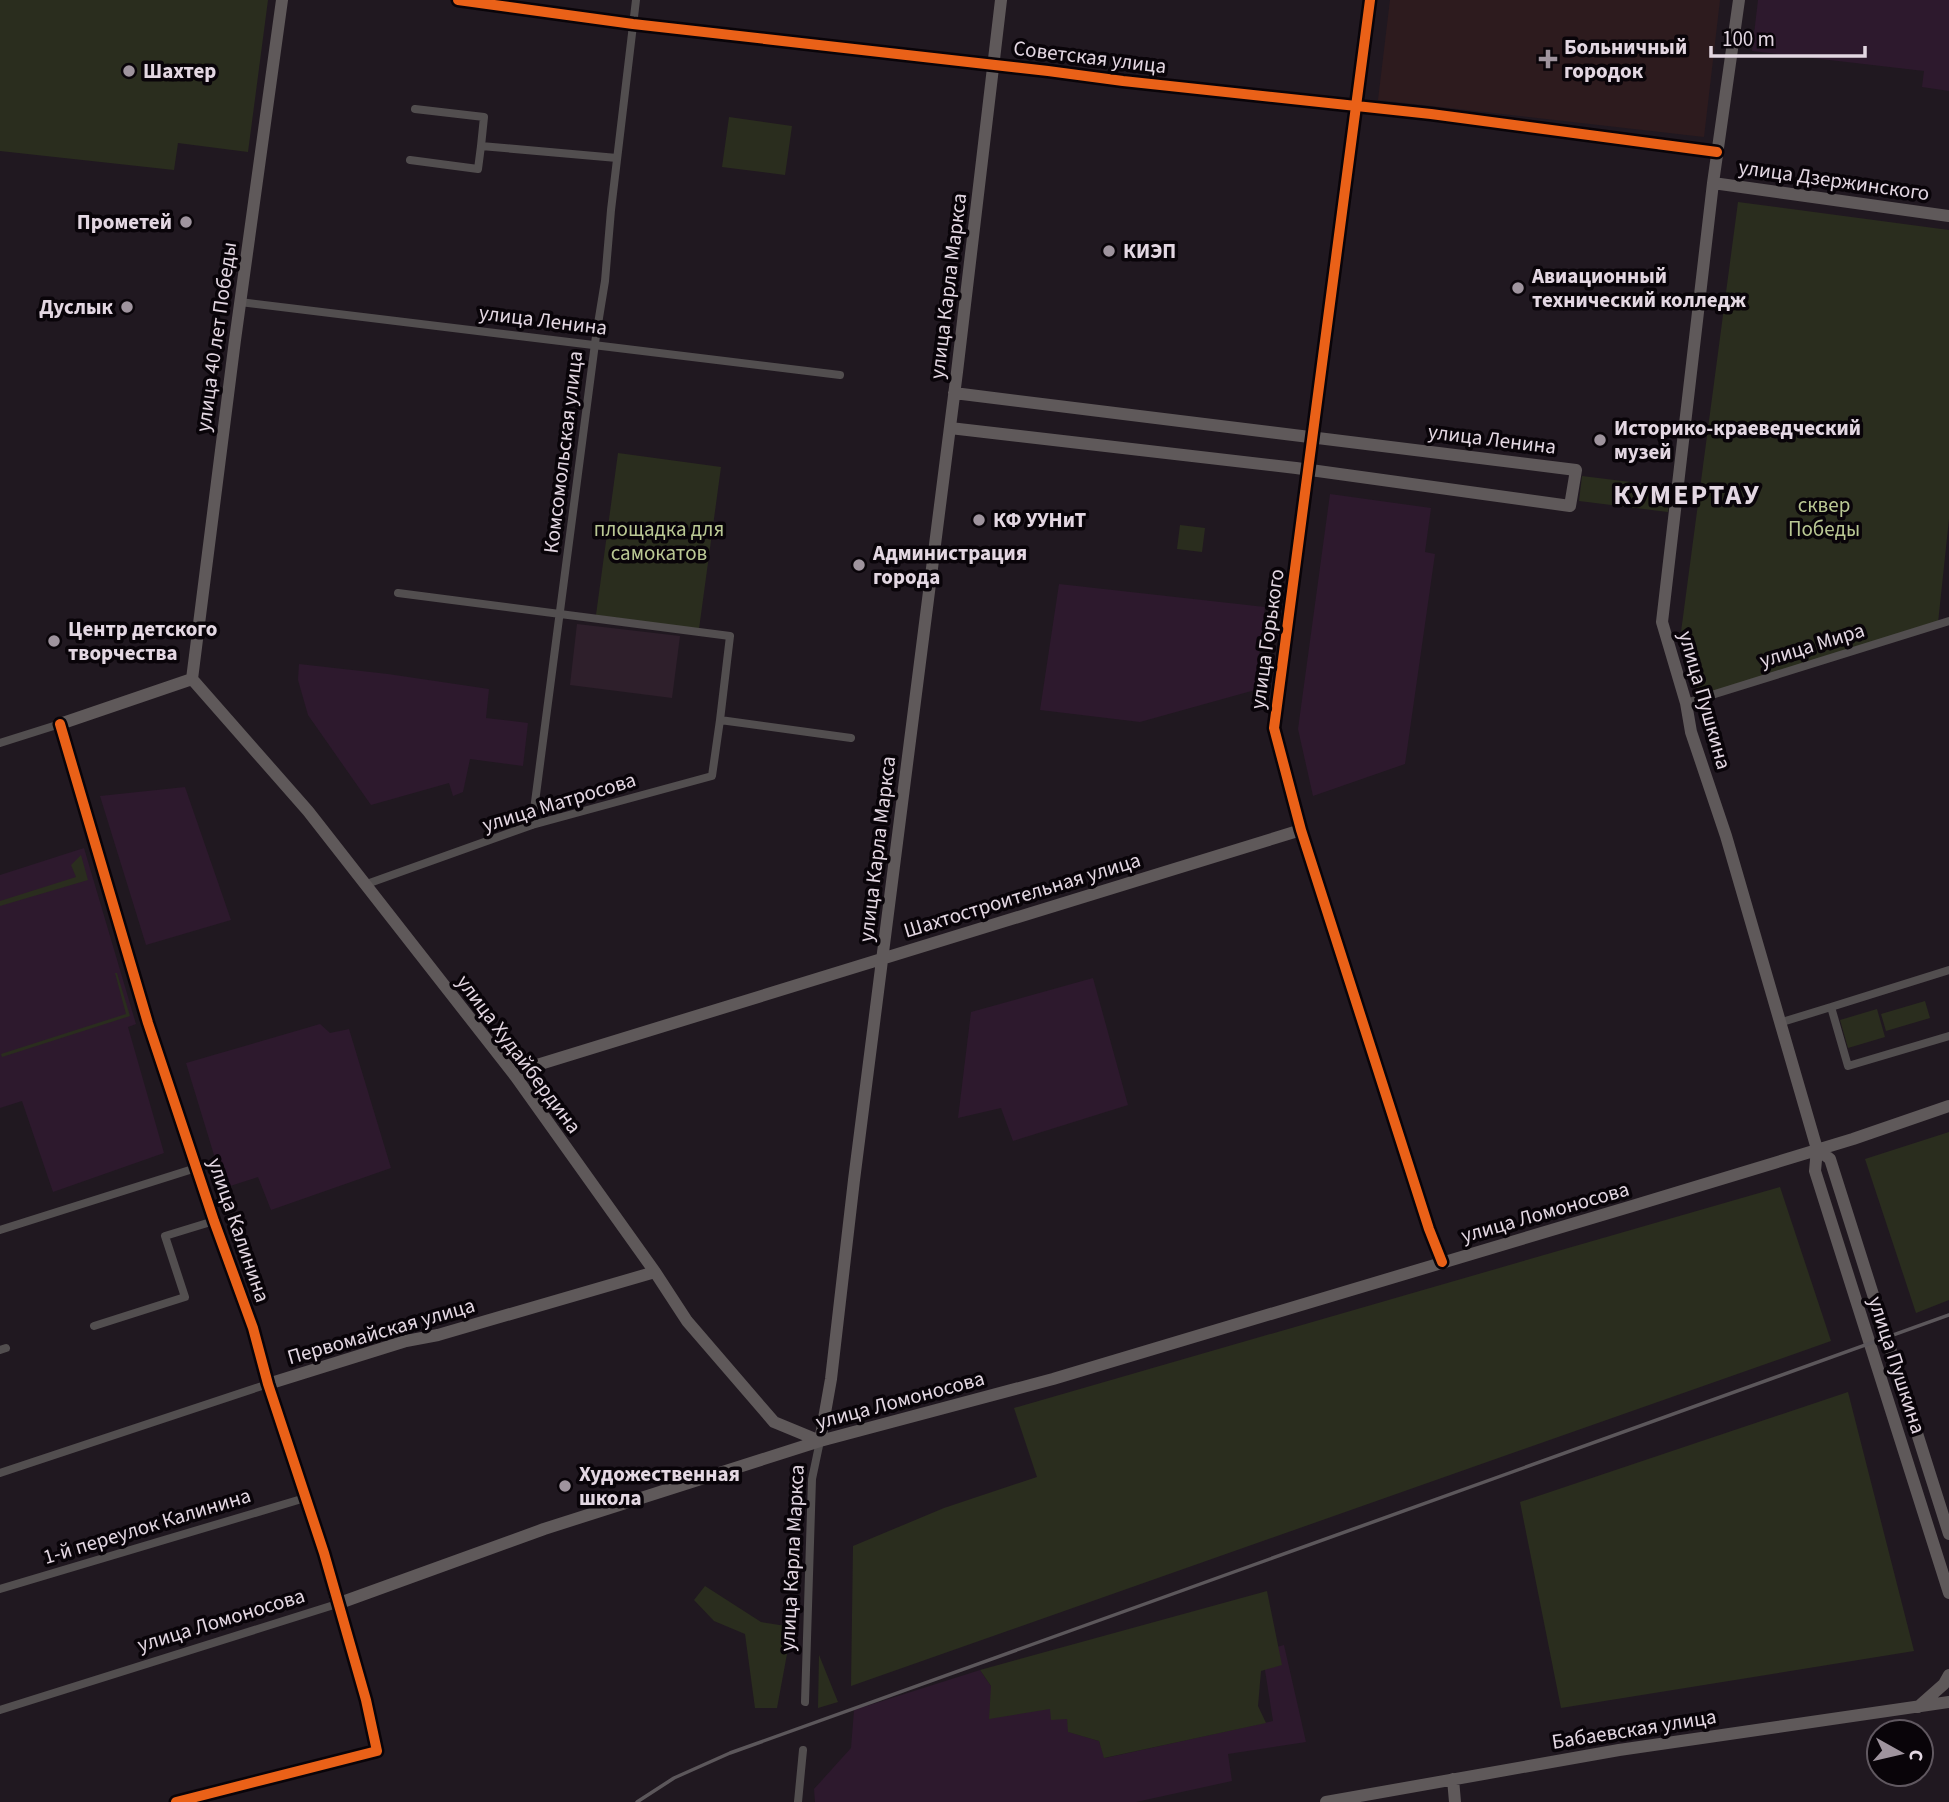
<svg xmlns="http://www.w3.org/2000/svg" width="1949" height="1802" viewBox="0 0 1949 1802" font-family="'Source Sans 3',sans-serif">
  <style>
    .commercial { fill: #2e1f2b }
    .built { fill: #2d192d }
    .medical { fill: #2d1b1e }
    .green { fill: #2a2d1e }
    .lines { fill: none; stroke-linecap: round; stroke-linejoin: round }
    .street { stroke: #524e4f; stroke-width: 8 }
    .secondary { stroke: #5f595a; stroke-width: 12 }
    .rail { stroke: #5c575b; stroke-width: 3.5 }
    .cycleway-casing { stroke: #090409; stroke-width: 15 }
    .cycleway { stroke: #ea6118; stroke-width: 10 }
    .poi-dot { fill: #9f949e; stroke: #090409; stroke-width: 2.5 }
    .labels { text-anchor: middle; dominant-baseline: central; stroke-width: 7; stroke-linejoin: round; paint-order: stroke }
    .poi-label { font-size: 21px; font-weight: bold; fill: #e3d7e2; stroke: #090409; text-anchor: start }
    .street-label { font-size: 21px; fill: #e3d7e2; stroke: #090409 }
    .park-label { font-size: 21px; fill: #bac894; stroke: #090409 }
    .district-label { font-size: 28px; font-weight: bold; letter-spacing: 2px; fill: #e3d7e2; stroke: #090409 }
  </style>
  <rect width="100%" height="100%" fill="#201820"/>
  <path class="commercial" d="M577,624L680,636L672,698L570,685Z"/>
  <path class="built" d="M1758,0H1949V91L1922,87L1924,71L1752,51Z
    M1330,494L1431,508L1425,552L1435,554L1405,764L1313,796L1298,729Z
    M1059,584L1265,607L1255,690L1140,722L1040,710Z
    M299,664L388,674L489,689L486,718L528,723L523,766L470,759L463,792L453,796L449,783L371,805L308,715L298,680Z
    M185,787L231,920L146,945L100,796Z
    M84,848L136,1024L128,1027L164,1153L53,1192L22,1101L0,1108V875Z
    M1093,978L1128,1105L1013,1141L1001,1108L958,1118L971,1012Z
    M320,1024L330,1033L349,1029L391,1168L271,1210L258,1177L224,1188L186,1063Z
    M1284,1645L1306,1742L1228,1754L1232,1781L1136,1802H815L814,1789L851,1748L854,1710L980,1670L991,1686L1050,1709L1067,1719L1069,1732L1099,1741L1105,1758L1273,1721L1262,1651Z"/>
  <path class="medical" d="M1390,0H1720L1704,137L1378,100Z"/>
  <path class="green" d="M0,0H268L248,152L178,143L174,170L0,151Z
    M729,117L792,126L785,175L722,167Z
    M1738,202L1949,230V519L1938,623L1700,698L1681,632Z
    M618,453L721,467L699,629L596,615Z
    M1582,476L1671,487L1668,512L1579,501Z
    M1180,525L1205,528L1202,552L1177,549Z
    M81,855L88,880L0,906V901L76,877L71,865Z
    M115,973H117L130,1016L2,1057L1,1054L126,1014Z
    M1925,1001L1930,1018L1886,1031L1881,1014Z
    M1877,1009L1885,1037L1848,1048L1840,1020Z
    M1949,1132V1300L1916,1313L1865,1159Z
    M1780,1187L1831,1341L851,1686L853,1546L944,1508L1037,1477L1014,1408Z
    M1848,1392L1914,1651L1561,1708L1520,1502Z
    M705,1586L761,1622L792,1627L777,1708H755L745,1634L714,1621L694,1600Z
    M1267,1591L1282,1665L1261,1671L1258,1706L1266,1723L1104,1758L1099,1741L1068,1732L1067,1719L1051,1720L1050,1709L989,1719L991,1686L980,1670Z
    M819,1655L838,1702L818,1708Z"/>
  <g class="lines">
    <path class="street" d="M415,109L484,117L481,146L617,158
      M410,160L478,169L481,146
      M240,302L840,375
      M398,593L730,636L720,720
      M1686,703L1949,621
      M0,743L60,724
      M532,825L596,336L605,281L611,210L636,0
      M364,885L532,825L712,776L720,720L851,738
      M1831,1007L1949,970
      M1779,1023L1831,1007L1848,1066L1949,1036
      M0,1230L196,1168
      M94,1326L185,1297L165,1236L214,1221
      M0,1350L6,1348
      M0,1473L268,1384
      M0,1589L305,1498
      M805,1702L812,1479L820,1441
      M0,1710L337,1604L366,1700L377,1751L176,1802
      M798,1802L803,1750"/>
    <path class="secondary" d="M458,0L633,24L1048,71L1123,81L1431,114L1717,152
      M1370,0L1274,728L1301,830L1429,1229L1442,1262
      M1739,0L1713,183L1662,622L1686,703L1691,732L1726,836L1817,1149L1815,1171L1949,1593
      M1713,183L1949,216
      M950,428L1296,468L1570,506L1576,470L954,393
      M192,679L60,724L148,1023L214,1221L253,1328L268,1384L324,1553L337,1604L544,1529L820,1441L1053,1379L1629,1207L1853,1139L1949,1106
      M192,679L308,811L516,1077L655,1272L687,1321L774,1422L820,1441
      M192,679L235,340L282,0
      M516,1077L537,1065L1301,830
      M1817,1149L1830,1159L1949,1534
      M268,1384L406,1341L438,1335L655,1272
      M820,1441L831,1379L854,1180L957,372L1001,0
      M1918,1707L1944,1684L1949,1675
      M1453,1779L1455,1802
      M1326,1802L1619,1750L1949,1702"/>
    <path class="rail" d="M637,1802L674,1778L730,1753L1949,1315"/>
    <defs>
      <path id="cycleway" d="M458,0L633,24L1048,71L1123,81L1431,114L1717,152
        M1370,0L1274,728L1301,830L1429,1229L1442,1262
        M60,724L148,1023L214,1221L253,1328L268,1384L324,1553L366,1700L377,1751L176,1802"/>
    </defs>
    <use href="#cycleway" class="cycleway-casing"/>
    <use href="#cycleway" class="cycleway"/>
  </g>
  <g class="poi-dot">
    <path d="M1544.5 48.5h7v7h7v7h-7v7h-7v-7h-7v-7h7z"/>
    <circle cx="129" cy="71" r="7"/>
    <circle cx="186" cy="222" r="7"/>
    <circle cx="1109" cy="251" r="7"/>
    <circle cx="1518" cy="288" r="7"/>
    <circle cx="127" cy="307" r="7"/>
    <circle cx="1600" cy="440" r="7"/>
    <circle cx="979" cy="520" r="7"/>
    <circle cx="859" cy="565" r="7"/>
    <circle cx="54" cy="641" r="7"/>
    <circle cx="565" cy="1486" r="7"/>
  </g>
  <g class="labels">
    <g class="poi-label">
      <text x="1564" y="47">Больничный<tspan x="1564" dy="24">городок</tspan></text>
      <text x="143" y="71">Шахтер</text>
      <text x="172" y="222" text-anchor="end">Прометей</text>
      <text x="1123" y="251">КИЭП</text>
      <text x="1532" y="276">Авиационный<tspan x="1532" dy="24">технический колледж</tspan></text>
      <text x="113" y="307" text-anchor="end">Дуслык</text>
      <text x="1614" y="428">Историко-краеведческий<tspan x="1614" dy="24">музей</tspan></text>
      <text x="993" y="520">КФ УУНиТ</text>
      <text x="873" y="553">Администрация<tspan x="873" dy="24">города</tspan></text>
      <text x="68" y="629">Центр детского<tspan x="68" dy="24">творчества</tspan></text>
      <text x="579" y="1474">Художественная<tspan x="579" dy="24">школа</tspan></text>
    </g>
    <g class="street-label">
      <text transform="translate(1090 57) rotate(7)">Советская улица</text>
      <text transform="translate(1834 180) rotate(8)">улица Дзержинского</text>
      <text transform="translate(948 286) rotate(-83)">улица Карла Маркса</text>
      <text transform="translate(543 320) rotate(7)">улица Ленина</text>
      <text transform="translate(216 337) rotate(-82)">улица 40 лет Победы</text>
      <text transform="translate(1492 439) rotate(7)">улица Ленина</text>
      <text transform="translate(563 452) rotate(-83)">Комсомольская улица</text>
      <text transform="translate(1267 639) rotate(-82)">улица Горького</text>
      <text transform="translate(1812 645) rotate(-17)">улица Мира</text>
      <text transform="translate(1705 700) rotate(74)">улица Пушкина</text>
      <text transform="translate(559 802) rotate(-17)">улица Матросова</text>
      <text transform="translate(877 849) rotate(-83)">улица Карла Маркса</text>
      <text transform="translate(1022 895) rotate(-17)">Шахтостроительная улица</text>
      <text transform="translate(519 1054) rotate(53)">улица Худайбердина</text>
      <text transform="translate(1545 1212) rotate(-16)">улица Ломоносова</text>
      <text transform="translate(239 1230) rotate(71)">улица Калинина</text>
      <text transform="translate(381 1331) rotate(-16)">Первомайская улица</text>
      <text transform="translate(1897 1365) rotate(72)">улица Пушкина</text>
      <text transform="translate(900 1400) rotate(-15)">улица Ломоносова</text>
      <text transform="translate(147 1526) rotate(-17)">1-й переулок Калинина</text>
      <text transform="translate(792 1558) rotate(-87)">улица Карла Маркса</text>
      <text transform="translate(221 1620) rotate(-17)">улица Ломоносова</text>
      <text transform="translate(1634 1729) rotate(-9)">Бабаевская улица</text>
    </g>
    <g class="park-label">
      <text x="1824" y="505">сквер<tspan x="1824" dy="24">Победы</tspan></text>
      <text x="659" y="529">площадка для<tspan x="659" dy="24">самокатов</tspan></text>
    </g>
    <g class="district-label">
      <text x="1687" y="495">КУМЕРТАУ</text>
    </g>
  </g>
  <g transform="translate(1900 1753) rotate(98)"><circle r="33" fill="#090409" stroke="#605860" stroke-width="2"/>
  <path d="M0-5L12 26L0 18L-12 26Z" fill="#9f949e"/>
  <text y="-10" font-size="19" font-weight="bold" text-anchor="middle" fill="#e3d7e2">С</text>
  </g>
  <path d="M1711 46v10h154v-10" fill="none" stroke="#e3d7e2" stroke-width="3.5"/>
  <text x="1722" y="46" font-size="21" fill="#e3d7e2" stroke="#090409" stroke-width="5" paint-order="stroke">100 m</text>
</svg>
